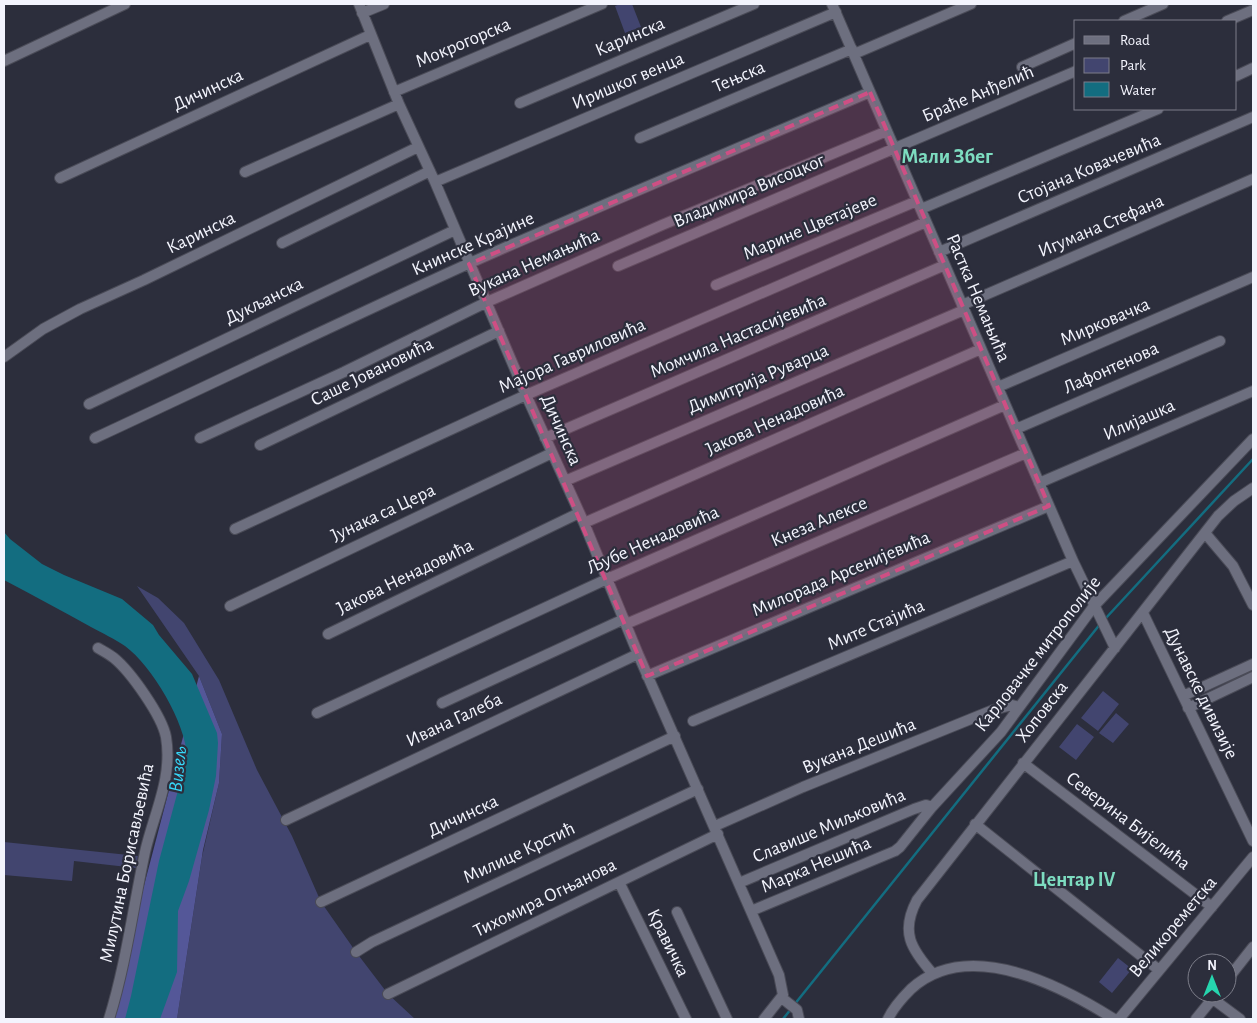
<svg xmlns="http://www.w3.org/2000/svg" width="1257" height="1023" viewBox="0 0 1257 1023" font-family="'Alegreya Sans',sans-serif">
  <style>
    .green { fill: #42456f }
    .forest { fill: #545798 }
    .water { fill: #136d80 }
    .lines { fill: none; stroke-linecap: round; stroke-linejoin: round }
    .stream { stroke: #136d80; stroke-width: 2.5 }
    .minor-casing { stroke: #4a4b57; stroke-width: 12 }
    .minor { stroke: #6d6f7f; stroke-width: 10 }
    .marked { fill: #ce4f84; fill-opacity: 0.2; stroke: #ce4f84; stroke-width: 4; stroke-dasharray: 10 6; stroke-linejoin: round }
    .labels { text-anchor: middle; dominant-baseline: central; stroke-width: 4.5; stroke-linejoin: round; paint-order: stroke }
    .street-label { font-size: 19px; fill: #f3f4fd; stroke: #2c2e3c }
    .water-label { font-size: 20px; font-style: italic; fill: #36d7f8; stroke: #2c2e3c }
    .neighbourhood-label { font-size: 20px; font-weight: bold; fill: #7ddcc0; stroke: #2c2e3c }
    .quarter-label { font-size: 21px; font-weight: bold; fill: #7ddcc0; stroke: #2c2e3c }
  </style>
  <rect width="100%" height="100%" fill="#2c2e3c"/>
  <path class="green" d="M620,4H632L641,27L625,33L615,6Z
    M137,586L158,598L184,623L219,680L257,770L292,836L321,902L356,952L388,994L415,1019H177L202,857L219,783L222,734L199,676Z
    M1103,691L1119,704L1098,731L1081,718Z
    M1116,713L1129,724L1113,743L1099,733Z
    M1077,724L1094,737L1076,760L1059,747Z
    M4,842L138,856L136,868L74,861L72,881L4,875Z
    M1118,958L1132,969L1112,993L1099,982Z"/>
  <path class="forest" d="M199,676L222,734L219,783L203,850L177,1019H109Z"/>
  <path class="water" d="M4,532L10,539L42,564L64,575L122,599L153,625L159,635L192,674L217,733L218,743L216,776L209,810L189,881L178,911L177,972L160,1019H125L131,996L159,861L187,757C186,723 152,666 125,646C115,639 102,633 91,627C62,611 33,595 4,580Z"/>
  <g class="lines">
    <path class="stream" d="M1105,619L1253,459
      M794,1005L1101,623
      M783,1019L791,1009"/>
    <defs>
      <path id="minor" d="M359,4L399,104L435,182L526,395L584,523L638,654L779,975L783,995L764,1019
        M832,4L1073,561L1115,648
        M362,13L384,4
        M1124,21L1163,4
        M1227,21L1253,10
        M854,54L971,4
        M4,61L125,4
        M1022,67L1076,43
        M1236,76L1253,68
        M394,92L602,4
        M520,103L754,4
        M640,138L852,49
        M245,172L399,104
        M60,178L370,35
        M435,182L836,12
        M921,209L1158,109
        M282,243L430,171
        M939,252L1253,117
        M618,266L1076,71
        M716,285L917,201
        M962,305L1253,179
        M4,357L43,329L80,309L144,280L418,147
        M998,387L1253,277
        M89,404L455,230
        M1016,429L1220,341
        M95,438C220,380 344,320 470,263C603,204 737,149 870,92
        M200,438L344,372L487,302L662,225L887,131
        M545,438L945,265
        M260,445L499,331
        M565,481L964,310
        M1039,483L1253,391
        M584,523L981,349
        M235,529L526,395L926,222
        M1205,533L1233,566L1253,605
        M230,606L552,453
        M1143,613L1253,841
        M626,624L1026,453
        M328,634L579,513
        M98,648C103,651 109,654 114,658C131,672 162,716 166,737C173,778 154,813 145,852C133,908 126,964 109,1019
        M647,676L1049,506
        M1183,696L1253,664
        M442,703L624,619
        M1188,708L1253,677
        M317,713L607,579L1005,405
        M693,721L1073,561
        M1023,763L1212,907
        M286,820L638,654
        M975,824L1159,970
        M715,826L803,787L993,710L1012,705L1019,707
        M619,882L686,1019
        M739,883L914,809L926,805L932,807
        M321,902L675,736
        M751,911L895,851L900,847L932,807L1001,732L1094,606L1253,439
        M677,912L727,1019
        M356,952L372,942L698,789
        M933,974C911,949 900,932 917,900L1218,516L1234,501L1253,488
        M1227,980L1253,947
        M388,994L718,834
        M782,998L797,1010L799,1019
        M1213,999L1240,1019
        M888,1019C893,1008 902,998 911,989C968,937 1060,985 1114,1019
        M1119,1019L1253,857
        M1196,1019L1217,993"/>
    </defs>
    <use href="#minor" class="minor-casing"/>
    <use href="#minor" class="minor"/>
  </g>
  <path class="marked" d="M870,92L1049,506L647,676L469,264Z"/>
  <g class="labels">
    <g class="street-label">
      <text transform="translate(630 37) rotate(-23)">Каринска</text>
      <text transform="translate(463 43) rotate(-23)">Мокрогорска</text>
      <text transform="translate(739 77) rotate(-23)">Тењска</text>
      <text transform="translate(628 81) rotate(-23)">Иришког венца</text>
      <text transform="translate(208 90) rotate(-25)">Дичинска</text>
      <text transform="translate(978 94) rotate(-23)">Браће Анђелић</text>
      <text transform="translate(1089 169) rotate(-23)">Стојана Ковачевића</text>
      <text transform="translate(749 191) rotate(-23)">Владимира Висоцког</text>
      <text transform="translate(1101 226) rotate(-23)">Игумана Стефана</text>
      <text transform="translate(810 227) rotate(-23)">Марине Цветајеве</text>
      <text transform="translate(201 233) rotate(-26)">Каринска</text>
      <text transform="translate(473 244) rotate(-24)">Книнске Крајине</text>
      <text transform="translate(534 263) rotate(-24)">Вукана Немањића</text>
      <text transform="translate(978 298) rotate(67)">Растка Немањића</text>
      <text transform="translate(264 301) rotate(-26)">Дукљанска</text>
      <text transform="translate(1105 322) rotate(-23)">Мирковачка</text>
      <text transform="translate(738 336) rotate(-23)">Момчила Настасијевића</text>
      <text transform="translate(572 356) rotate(-24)">Мајора Гавриловића</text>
      <text transform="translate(1111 368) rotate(-24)">Лафонтенова</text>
      <text transform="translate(372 372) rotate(-26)">Саше Јовановића</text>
      <text transform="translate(758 379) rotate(-23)">Димитрија Руварца</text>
      <text transform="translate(775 420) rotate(-24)">Јакова Ненадовића</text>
      <text transform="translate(1139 420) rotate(-24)">Илијашка</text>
      <text transform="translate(561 430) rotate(66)">Дичинска</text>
      <text transform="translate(383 513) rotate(-25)">Јунака са Цера</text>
      <text transform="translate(819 522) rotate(-23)">Кнеза Алексе</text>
      <text transform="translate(653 540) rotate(-24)">Љубе Ненадовића</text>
      <text transform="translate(841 574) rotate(-23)">Милорада Арсенијевића</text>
      <text transform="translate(405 577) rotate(-26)">Јакова Ненадовића</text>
      <text transform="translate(876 625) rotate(-23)">Мите Стајића</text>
      <text transform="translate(1038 654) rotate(-52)">Карловачке митрополије</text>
      <text transform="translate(1201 693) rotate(64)">Дунавске дивизије</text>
      <text transform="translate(1042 712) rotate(-52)">Хоповска</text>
      <text transform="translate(454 720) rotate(-25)">Ивана Галеба</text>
      <text transform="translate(859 746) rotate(-22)">Вукана Дешића</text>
      <text transform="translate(463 816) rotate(-25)">Дичинска</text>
      <text transform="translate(1128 821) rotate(37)">Северина Бијелића</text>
      <text transform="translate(829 826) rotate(-23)">Славише Миљковића</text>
      <text transform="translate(519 853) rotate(-25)">Милице Крстић</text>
      <text transform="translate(127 863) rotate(-78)">Милутина Борисављевића</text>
      <text transform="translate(816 865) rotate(-23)">Марка Нешића</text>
      <text transform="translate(545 898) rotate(-26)">Тихомира Огњанова</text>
      <text transform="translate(1173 927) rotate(-50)">Великореметска</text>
      <text transform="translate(668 943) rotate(64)">Кравичка</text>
    </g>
    <g class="water-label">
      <text transform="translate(178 769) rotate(-84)">Визељ</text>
    </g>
    <g class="neighbourhood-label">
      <text x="1074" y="880">Центар IV</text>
    </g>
    <g class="quarter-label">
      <text x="947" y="156">Мали Збег</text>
    </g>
  </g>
  <rect width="1257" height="1023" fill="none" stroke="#f3f4fd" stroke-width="10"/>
  <rect x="1074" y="20" width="162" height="90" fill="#2c2e3c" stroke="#7c7d89"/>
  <rect x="1084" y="36" width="25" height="8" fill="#6d6f7f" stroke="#7c7d89"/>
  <text x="1120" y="45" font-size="15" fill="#f3f4fd">Road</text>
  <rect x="1084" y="58" width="25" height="15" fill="#42456f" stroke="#7c7d89"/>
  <text x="1120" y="70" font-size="15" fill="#f3f4fd">Park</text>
  <rect x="1084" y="82" width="25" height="15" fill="#136d80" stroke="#7c7d89"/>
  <text x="1120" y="95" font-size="15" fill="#f3f4fd">Water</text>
  <g transform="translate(1212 978)"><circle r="24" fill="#2c2e3c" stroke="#7c7d89"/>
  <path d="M0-4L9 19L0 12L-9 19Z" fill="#26d5ae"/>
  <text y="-8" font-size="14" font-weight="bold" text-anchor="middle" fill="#f3f4fd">N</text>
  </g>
</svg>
